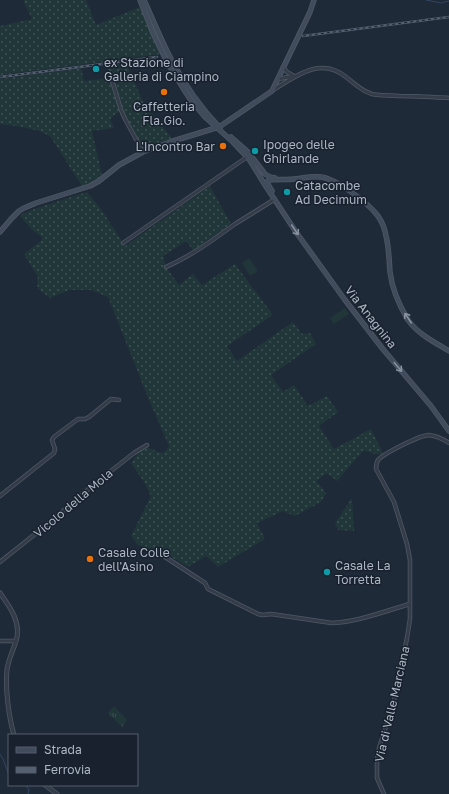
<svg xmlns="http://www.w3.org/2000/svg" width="449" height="794" viewBox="0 0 449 794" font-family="'Golos Text',sans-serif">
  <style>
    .grass { fill: url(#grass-dots) }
    .park { fill: url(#park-tufts) }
    .garden { fill: #213639 }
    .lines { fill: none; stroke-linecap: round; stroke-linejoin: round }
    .stream { stroke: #324560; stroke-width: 1 }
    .minor-casing { stroke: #505966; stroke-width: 4.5 }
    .tertiary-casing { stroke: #505966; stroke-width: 5 }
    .secondary-casing { stroke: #505966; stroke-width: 5.5 }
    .minor { stroke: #333c48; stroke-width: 3 }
    .tertiary { stroke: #333c48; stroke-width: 3.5 }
    .secondary { stroke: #404b5c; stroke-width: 4 }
    .rail-casing { stroke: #546070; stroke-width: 2.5 }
    .rail { stroke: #18212d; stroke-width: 1; stroke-dasharray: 3; stroke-linecap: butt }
    .oneway { stroke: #8791a0 }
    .culture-dot { fill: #0f9aa8; stroke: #18212d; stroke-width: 1.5 }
    .food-dot { fill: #e8710a; stroke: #18212d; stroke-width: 1.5 }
    .labels { text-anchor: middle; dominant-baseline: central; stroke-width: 3; stroke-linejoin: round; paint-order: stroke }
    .poi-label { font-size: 12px; fill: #adb6c5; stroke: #18212d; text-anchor: start }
    .street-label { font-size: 12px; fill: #adb6c5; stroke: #18212d }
  </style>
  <defs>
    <pattern id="grass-dots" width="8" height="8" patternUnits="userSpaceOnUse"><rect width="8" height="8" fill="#213639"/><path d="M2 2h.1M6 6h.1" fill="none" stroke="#3f5154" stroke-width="1.8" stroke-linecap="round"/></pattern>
    <pattern id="park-tufts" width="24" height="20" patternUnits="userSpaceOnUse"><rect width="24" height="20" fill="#213639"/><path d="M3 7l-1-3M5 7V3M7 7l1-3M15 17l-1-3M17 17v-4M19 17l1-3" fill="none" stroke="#3f5154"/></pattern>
  </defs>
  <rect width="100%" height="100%" fill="#1f2a38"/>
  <path class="grass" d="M23,0H86L96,25L140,7L161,54L0,75V26L32,19Z
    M126,63L145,106L157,119L172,139L144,150L127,120L122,109L110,119L114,128L92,131L102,175L92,183L82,186L50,136L39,131L23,127L0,124V79L81,68L84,81L109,78L107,65Z
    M210,186L231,224L193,250L186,241L163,256L166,267L179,285L193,274L202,285L235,264L273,315L227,346L237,361L293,322L302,334L310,333L316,344L271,375L283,392L294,385L308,406L327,396L338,412L319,426L334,449L371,429L383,453C376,457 371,451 363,451L337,481L327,473L316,481L326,493L321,502L295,516L283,511L257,523L265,539L218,567L206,556L188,567L160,550L157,552L138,545L131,536L151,496L144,482L131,463L141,450L147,447L158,452L164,453L169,446L147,395L108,297L91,290H69L50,298C40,290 35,290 38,277L24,254L42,240V237L31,229L20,216L24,213L37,208L87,192L101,209L125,246Z
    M352,498L354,531L338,530L335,523Z"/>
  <path class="park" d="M114,706L127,720L122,727L108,713Z"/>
  <path class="garden" d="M249,258L258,271L250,276L242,263Z
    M345,308L349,314L334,324L330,318Z"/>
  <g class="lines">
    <path class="stream" d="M426,0L441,3L449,1
      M0,754L3,759L9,775
      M26,785L29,790L28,794"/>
    <defs>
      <path id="minor" d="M283,67L287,72L294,76
        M111,77L121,110L125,119L143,152
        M278,79L294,76
        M273,90C296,76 321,56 346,77C354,83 361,91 372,94C381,96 390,95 399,96C416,96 432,97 449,98
        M123,243L247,157
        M166,267C191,256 213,240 235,224C248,216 261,208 275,199
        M0,496L54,453L55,449L52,440L54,437L78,419H85L89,417L111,399L119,400
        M159,553L205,583L208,589L258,614L263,615L271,614L332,623C358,622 385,611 410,604
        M0,562L49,523L92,486L104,478L111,471L134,453L147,445
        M0,641H16
        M384,794L377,778V761L379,748L393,705L407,638L410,619V560L407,544L394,502L376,469C376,466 376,463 378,460C383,454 420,435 429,435C436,436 443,439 449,443"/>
      <path id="tertiary" d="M0,593C10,607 22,623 16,641C13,651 8,660 7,670C5,689 9,718 14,735
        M45,785L57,794"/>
      <path id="secondary" d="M140,0L153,33L168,64L190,99L205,117L233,142L249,159L265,185L296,232L345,300L382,348L431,406L449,431
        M144,0C153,20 161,40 171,59C184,84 201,108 220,128
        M231,137L248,152L265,174L270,177L275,178
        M272,191L267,183L268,181L270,180C278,179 286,180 294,179C303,178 312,176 321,177C337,179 368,203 378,216C382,222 385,229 386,236C389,247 389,260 390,272C392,289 399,305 408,320C418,334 434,342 449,351
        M0,232L11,219L19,211L24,208L36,203L90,186L99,181L119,165L143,152L173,141L219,127L272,91L310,12L314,0"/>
    </defs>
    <use href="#minor" class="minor-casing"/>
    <use href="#tertiary" class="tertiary-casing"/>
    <use href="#secondary" class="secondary-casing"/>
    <use href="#minor" class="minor"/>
    <use href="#tertiary" class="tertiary"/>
    <use href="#secondary" class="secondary"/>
    <defs>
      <path id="rail" d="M303,36L449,17
        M0,77L157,57"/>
    </defs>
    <use href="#rail" class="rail-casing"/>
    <use href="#rail" class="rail"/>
  </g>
  <defs><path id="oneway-shaft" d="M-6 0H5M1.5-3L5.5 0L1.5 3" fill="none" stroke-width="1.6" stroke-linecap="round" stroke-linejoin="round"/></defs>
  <g class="oneway">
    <use href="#oneway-shaft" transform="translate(295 230) rotate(56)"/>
    <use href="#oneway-shaft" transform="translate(408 318) rotate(-124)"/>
    <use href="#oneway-shaft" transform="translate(398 367) rotate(50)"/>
  </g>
  <g class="culture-dot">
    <circle cx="96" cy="69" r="4"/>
    <circle cx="255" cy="151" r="4"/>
    <circle cx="287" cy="192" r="4"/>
    <circle cx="327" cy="572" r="4"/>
  </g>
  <g class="food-dot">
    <circle cx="164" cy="92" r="4"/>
    <circle cx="223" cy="146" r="4"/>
    <circle cx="90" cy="559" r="4"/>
  </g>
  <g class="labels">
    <g class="poi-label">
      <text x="104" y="62">ex Stazione di<tspan x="104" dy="14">Galleria di Ciampino</tspan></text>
      <text x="164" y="106" text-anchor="middle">Caffetteria<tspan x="164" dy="14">Fla.Gio.</tspan></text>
      <text x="263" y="144">Ipogeo delle<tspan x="263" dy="14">Ghirlande</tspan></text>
      <text x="215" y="146" text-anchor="end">L'Incontro Bar</text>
      <text x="295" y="185">Catacombe<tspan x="295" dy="14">Ad Decimum</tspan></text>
      <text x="98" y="552">Casale Colle<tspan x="98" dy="14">dell'Asino</tspan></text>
      <text x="335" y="565">Casale La<tspan x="335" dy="14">Torretta</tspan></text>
    </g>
    <g class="street-label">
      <text transform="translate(371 317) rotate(52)">Via Anagnina</text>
      <text transform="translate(73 503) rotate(-40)">Vicolo della Mola</text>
      <text transform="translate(392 704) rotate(-77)">Via di Valle Marciana</text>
    </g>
  </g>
  <rect x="8" y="734" width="130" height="52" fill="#18212d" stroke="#545d6a"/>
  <rect x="16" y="747" width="20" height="6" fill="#404b5c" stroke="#545d6a"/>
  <text x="44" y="754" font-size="12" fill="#adb6c5">Strada</text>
  <rect x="16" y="767" width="20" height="6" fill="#546070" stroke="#545d6a"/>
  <text x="44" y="774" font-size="12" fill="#adb6c5">Ferrovia</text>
</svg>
